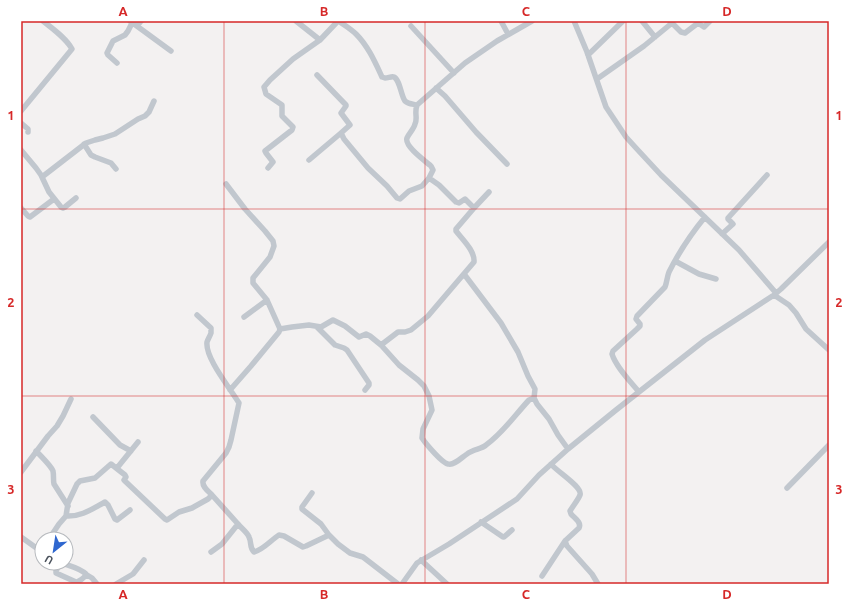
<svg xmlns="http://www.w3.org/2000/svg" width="850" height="605" viewBox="0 0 850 605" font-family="Ubuntu,sans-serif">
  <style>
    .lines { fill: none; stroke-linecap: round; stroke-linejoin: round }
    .minor { stroke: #c1c7ce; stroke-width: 5.5 }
    .grid { fill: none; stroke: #d62828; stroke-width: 1; stroke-opacity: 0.55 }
    .neatline { fill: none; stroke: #d62828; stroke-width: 1.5 }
    .grid-label { font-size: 13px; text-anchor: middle; font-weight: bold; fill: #d62828 }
  </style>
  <rect width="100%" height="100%" fill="#f3f1f1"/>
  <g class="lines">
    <path class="minor" d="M130,21L171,51
      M296,21L320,40
      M339,21C344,25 351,29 356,34C368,46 375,62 382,77L385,78C388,78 392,76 394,77C400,80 401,96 405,101C408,104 413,104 417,105
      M501,21L508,34
      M574,21L587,52L606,107L626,137L636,148L661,175L739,250L776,293
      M642,21L655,37
      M670,21L681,32L685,33L698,23L704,27L710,21
      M137,26L141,21
      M411,26L454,73
      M588,55L623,21
      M117,63L108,55L107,53L113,41L125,35L128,31L132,23
      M317,75L346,105V106L341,113L350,125L341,133L344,139L368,168L387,186L397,198L400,199L409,191L422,186L429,178L433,170L431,166C425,161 404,146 407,138C409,133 414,129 415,124C418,118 414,113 417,105L465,63L497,41L532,21
      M597,79L644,46L672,23
      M436,88L445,96L476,132L507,164
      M21,111L72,49C66,38 53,29 43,21
      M21,123L28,129V132
      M84,144L91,155L95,157L111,163L116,169
      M21,150L36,168L41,175L49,192L61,207L63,208L65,207L76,198
      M309,160L341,133
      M268,168L273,162L266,153L265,151L292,130L293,127L282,116V105L266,94L264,87L270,80L293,59L320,40L338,21
      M42,177L86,143L95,140L103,138L115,134L138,119L145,116L149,112L154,101
      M226,184L245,209L265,231L273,241L274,246L270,257L253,278V283L267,300L280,329L279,332L251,366L230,390
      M21,208L28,216L30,217L54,199
      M474,208L489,192
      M722,234L733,224L728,219V218L767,175
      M675,261L699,274L716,279
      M464,274L501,323L518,352L528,376L535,389L534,398L537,404L549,419L558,435L568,449
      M774,295L789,305L796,313L806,329L829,350
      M197,315L211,328V333C210,336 208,339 207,342C205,358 230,388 239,403L231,440L229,447L226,453L203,481C202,487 208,491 212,495
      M244,317L267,300
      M317,327L335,345L344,348L347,350L369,383V385L365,390
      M280,329L292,327L309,325L321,327L333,320L345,326L359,337L366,334L370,336L381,345L399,365L418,380L424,386L429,396L432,410L423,429L422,438C426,444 442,463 448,464C454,466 462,457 467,454C473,449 482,449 486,445C503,433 515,415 529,400L534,398
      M381,345L398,332H405L411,330L428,316L474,262C475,251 463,240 456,231V229L474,208L465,199L459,203L456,202L439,185L429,178
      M639,392C630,381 616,367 612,354L613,351L637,329L640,326V324L636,319L637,316L665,287C667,282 667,277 669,272C679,252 691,234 705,217
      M93,417L120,445L131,451
      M36,451C41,456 51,466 53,471C54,476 53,480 54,484L68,506
      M551,464C556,471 583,487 580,495C578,500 573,506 570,511L571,514C574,518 582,522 579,528L565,541L567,546L592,574L598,584
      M117,468L138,442
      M21,472L48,436L57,426L63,416L71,399
      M787,488L829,445
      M312,493L302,507V509L321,524L329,535L338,544L350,553L363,557L398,584
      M66,516C81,517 92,509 105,502L108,505L115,519L117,520L130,510
      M481,522L503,537H504L512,530
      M238,524C241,528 247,532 249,537C252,543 249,547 254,552C263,550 271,540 279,535L284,536L303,547L306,546L329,535
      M21,537L42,552
      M49,539L59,524L66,516L68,503L77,484L80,481L95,478L111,464L125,475L126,477L124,480L126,482L165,519L167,520L179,512L192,508L208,499L212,495L238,524L222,544L211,552
      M421,560L447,584
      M60,563L56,571V573L76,582
      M62,563C70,566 80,568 86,574C85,579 78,581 74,584
      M87,575L92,578L97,584
      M542,576L565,541
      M116,584L133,574L144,560
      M402,584L417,563L449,544L517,499L539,475L568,449L616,410L705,340L774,295L781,289L829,242"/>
  </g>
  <path class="grid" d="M224,21V584M425,21V584M626,21V584M21,209H829M21,396H829"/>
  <rect width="850" height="605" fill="none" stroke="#ffffff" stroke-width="44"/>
  <g transform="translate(54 551) rotate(210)"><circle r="19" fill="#ffffff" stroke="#b7babe"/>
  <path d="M0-3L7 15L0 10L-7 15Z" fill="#2f67cf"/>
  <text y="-6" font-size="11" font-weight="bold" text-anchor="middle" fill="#4b525c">U</text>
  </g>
  <rect x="22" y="22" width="806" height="561" class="neatline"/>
  <g class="grid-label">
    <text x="123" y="16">A</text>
    <text x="324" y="16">B</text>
    <text x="526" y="16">C</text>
    <text x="727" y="16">D</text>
    <text x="11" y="120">1</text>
    <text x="839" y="120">1</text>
    <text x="11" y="307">2</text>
    <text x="839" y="307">2</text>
    <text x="11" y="494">3</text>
    <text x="839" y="494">3</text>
    <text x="123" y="599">A</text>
    <text x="324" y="599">B</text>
    <text x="526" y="599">C</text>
    <text x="727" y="599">D</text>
  </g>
</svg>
